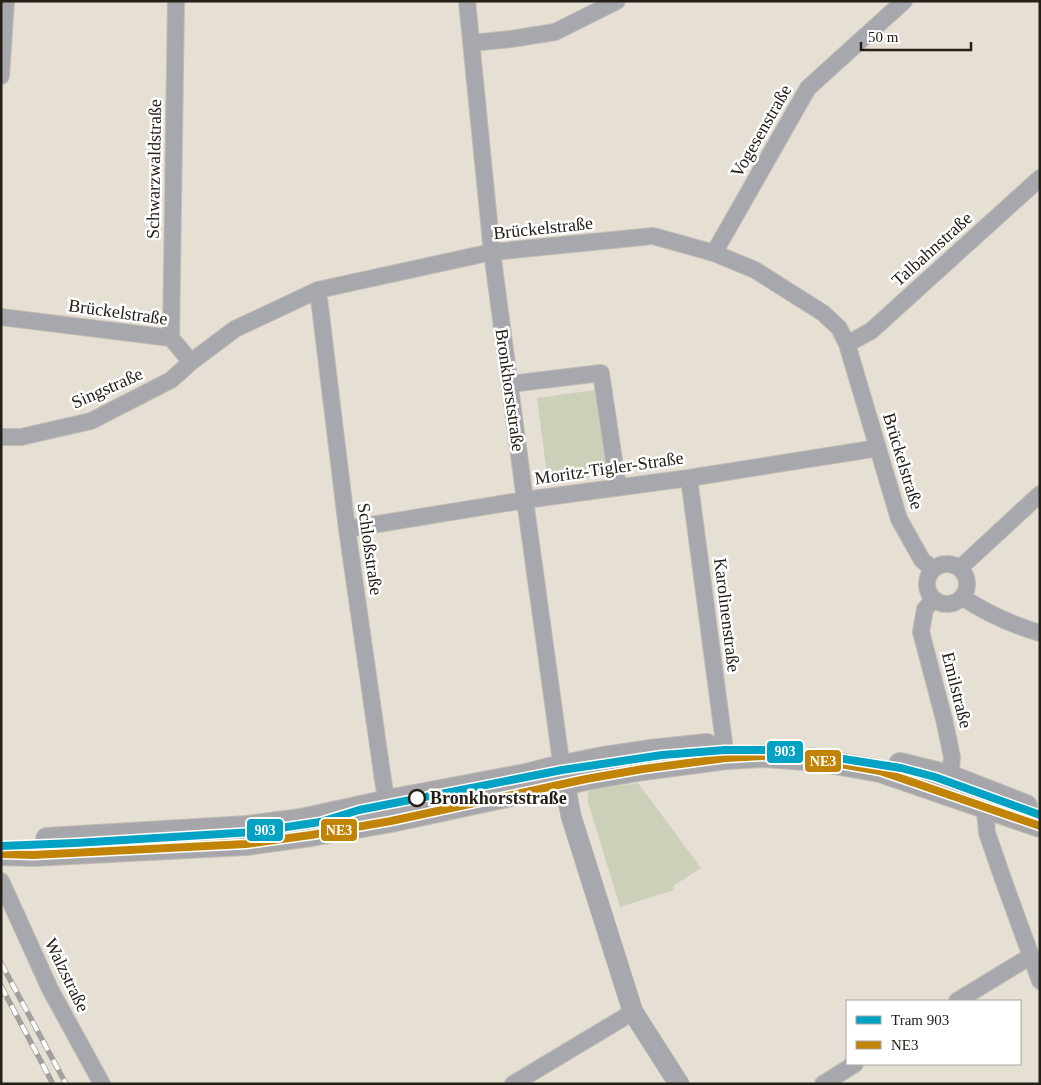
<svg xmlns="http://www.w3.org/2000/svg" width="1041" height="1085" viewBox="0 0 1041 1085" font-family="Georgia,serif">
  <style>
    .green { fill: #cdd0b9 }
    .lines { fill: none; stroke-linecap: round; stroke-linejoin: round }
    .minor-casing { stroke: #c1bcb4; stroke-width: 18 }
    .tertiary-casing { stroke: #c1bcb4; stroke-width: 21 }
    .secondary-casing { stroke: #c1bcb4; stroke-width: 24 }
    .minor { stroke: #a7a8ad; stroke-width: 16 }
    .tertiary { stroke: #a7a8ad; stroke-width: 20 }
    .secondary { stroke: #a7a6aa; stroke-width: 22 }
    .rail-casing { stroke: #a29f9e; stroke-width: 5.5 }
    .rail { stroke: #fff; stroke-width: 4; stroke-dasharray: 11; stroke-linecap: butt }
    .bus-1-casing { stroke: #fff; stroke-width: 11 }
    .bus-1 { stroke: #c28406; stroke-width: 8 }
    .tram-1-casing { stroke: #fff; stroke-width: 11 }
    .tram-1 { stroke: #02a2c5; stroke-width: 8 }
    .stop-dot { fill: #fff; stroke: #242018; stroke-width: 2.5 }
    .labels { text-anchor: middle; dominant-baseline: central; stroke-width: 5; stroke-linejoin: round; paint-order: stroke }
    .street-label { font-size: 18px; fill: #242018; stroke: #fff }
    .stop-label { font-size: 18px; font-weight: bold; fill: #242018; stroke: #fff; text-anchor: start }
    .line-badge { stroke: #fff; stroke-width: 2 }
    .badge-label { font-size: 14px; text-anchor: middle; font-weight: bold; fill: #fff }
  </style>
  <rect width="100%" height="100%" fill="#e5dfd4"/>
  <path class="green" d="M596,390L608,474L548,482L537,398Z
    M638,783L701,868L673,886L674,890L620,907L588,802V793L590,790Z"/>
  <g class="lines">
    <defs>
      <path id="minor" d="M467,1L492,252L525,500L563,776
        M471,43L511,39L555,32L617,1
        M1,76L6,1
        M714,253L808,88L904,1
        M318,290L347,529L384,787L388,801V810
        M1,317L171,338L191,362
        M171,338L176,1
        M847,344L871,331L1040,178
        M510,384L601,373L618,487
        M1,437H21L91,421L171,380L191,362L235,329L318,290L492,252L653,236L714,253L755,270L823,313L839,328L847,344L899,519L922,560L933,569
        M689,478L726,758
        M347,529L525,500L689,478L878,448
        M927 584a20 20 0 1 1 40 0a20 20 0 1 1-40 0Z
        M960,568L1040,494
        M962,597C986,613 1013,625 1040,633
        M934,599L925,609L921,632L944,719L952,757L951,768L946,786
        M989,798L985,811L987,833L1003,879L1040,981
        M1,881L50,989L102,1084
        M957,1001L1031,956
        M513,1084L633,1012
        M823,1084L855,1064"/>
      <path id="tertiary" d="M563,774L571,816L633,1012L679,1084"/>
      <path id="secondary" d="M900,764L949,776L1026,806
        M47,839L247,827L301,820L388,801L526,775L549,769L603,758L650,751L707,745
        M1,854L33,855L246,844L311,835L391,821L586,779L643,769L726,758L766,756L818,760L880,771L1040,826"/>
    </defs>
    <use href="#minor" class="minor-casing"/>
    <use href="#tertiary" class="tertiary-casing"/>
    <use href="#secondary" class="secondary-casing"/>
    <use href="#minor" class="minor"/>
    <use href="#tertiary" class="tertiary"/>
    <use href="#secondary" class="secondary"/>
    <defs>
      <path id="rail" d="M1,963L66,1084
        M1,986L53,1084"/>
    </defs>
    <use href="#rail" class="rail-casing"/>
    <use href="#rail" class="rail"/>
    <defs>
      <path id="bus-1" d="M1,854L33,855L246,844L311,835L391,821L586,779L643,769L726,758L766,756L818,760L880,771L1040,826"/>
    </defs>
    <use href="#bus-1" class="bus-1-casing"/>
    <use href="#bus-1" class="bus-1"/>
    <defs>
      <path id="tram-1" d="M1,846L75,843L253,832L320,822L359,810L562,770L662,755L725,750H763L806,753L901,768L935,777L1040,815"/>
    </defs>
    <use href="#tram-1" class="tram-1-casing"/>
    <use href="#tram-1" class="tram-1"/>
  </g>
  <circle class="stop-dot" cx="417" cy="798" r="8"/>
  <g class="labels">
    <g class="street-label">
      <text transform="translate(761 131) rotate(-60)">Vogesenstraße</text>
      <text transform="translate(154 169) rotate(-89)">Schwarzwaldstraße</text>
      <text transform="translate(543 228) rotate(-6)">Brückelstraße</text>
      <text transform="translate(932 249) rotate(-42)">Talbahnstraße</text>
      <text transform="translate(118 312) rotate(8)">Brückelstraße</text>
      <text transform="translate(107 388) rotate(-24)">Singstraße</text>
      <text transform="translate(510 390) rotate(82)">Bronkhorststraße</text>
      <text transform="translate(903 461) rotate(73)">Brückelstraße</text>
      <text transform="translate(609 468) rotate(-8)">Moritz-Tigler-Straße</text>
      <text transform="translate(370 549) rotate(82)">Schloßstraße</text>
      <text transform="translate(727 615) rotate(83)">Karolinenstraße</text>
      <text transform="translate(957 690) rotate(76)">Emilstraße</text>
      <text transform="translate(67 975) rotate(64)">Walzstraße</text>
    </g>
    <g class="stop-label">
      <text x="430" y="798">Bronkhorststraße</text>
    </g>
  </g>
  <g class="line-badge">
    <rect x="766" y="740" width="38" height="24" rx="5" fill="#02a2c5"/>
    <rect x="804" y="749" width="38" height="24" rx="5" fill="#c28406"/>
    <rect x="320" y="818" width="38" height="24" rx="5" fill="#c28406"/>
    <rect x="246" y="818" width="38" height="24" rx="5" fill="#02a2c5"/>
  </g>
  <g class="badge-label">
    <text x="785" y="756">903</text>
    <text x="823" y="766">NE3</text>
    <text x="339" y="835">NE3</text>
    <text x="265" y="835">903</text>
  </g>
  <rect width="1041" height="1085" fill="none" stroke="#242018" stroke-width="5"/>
  <rect x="846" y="1000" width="175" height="65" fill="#ffffff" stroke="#a7a6a3"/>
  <rect x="856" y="1016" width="25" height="8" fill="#02a2c5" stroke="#a7a6a3"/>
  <text x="891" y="1025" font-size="15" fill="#242018">Tram 903</text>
  <rect x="856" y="1041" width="25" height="8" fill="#c28406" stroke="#a7a6a3"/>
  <text x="891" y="1050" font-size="15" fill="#242018">NE3</text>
  <path d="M861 42v8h110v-8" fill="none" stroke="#242018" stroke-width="2.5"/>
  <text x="868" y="42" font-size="15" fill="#242018" stroke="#ffffff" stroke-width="4" paint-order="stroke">50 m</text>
</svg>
